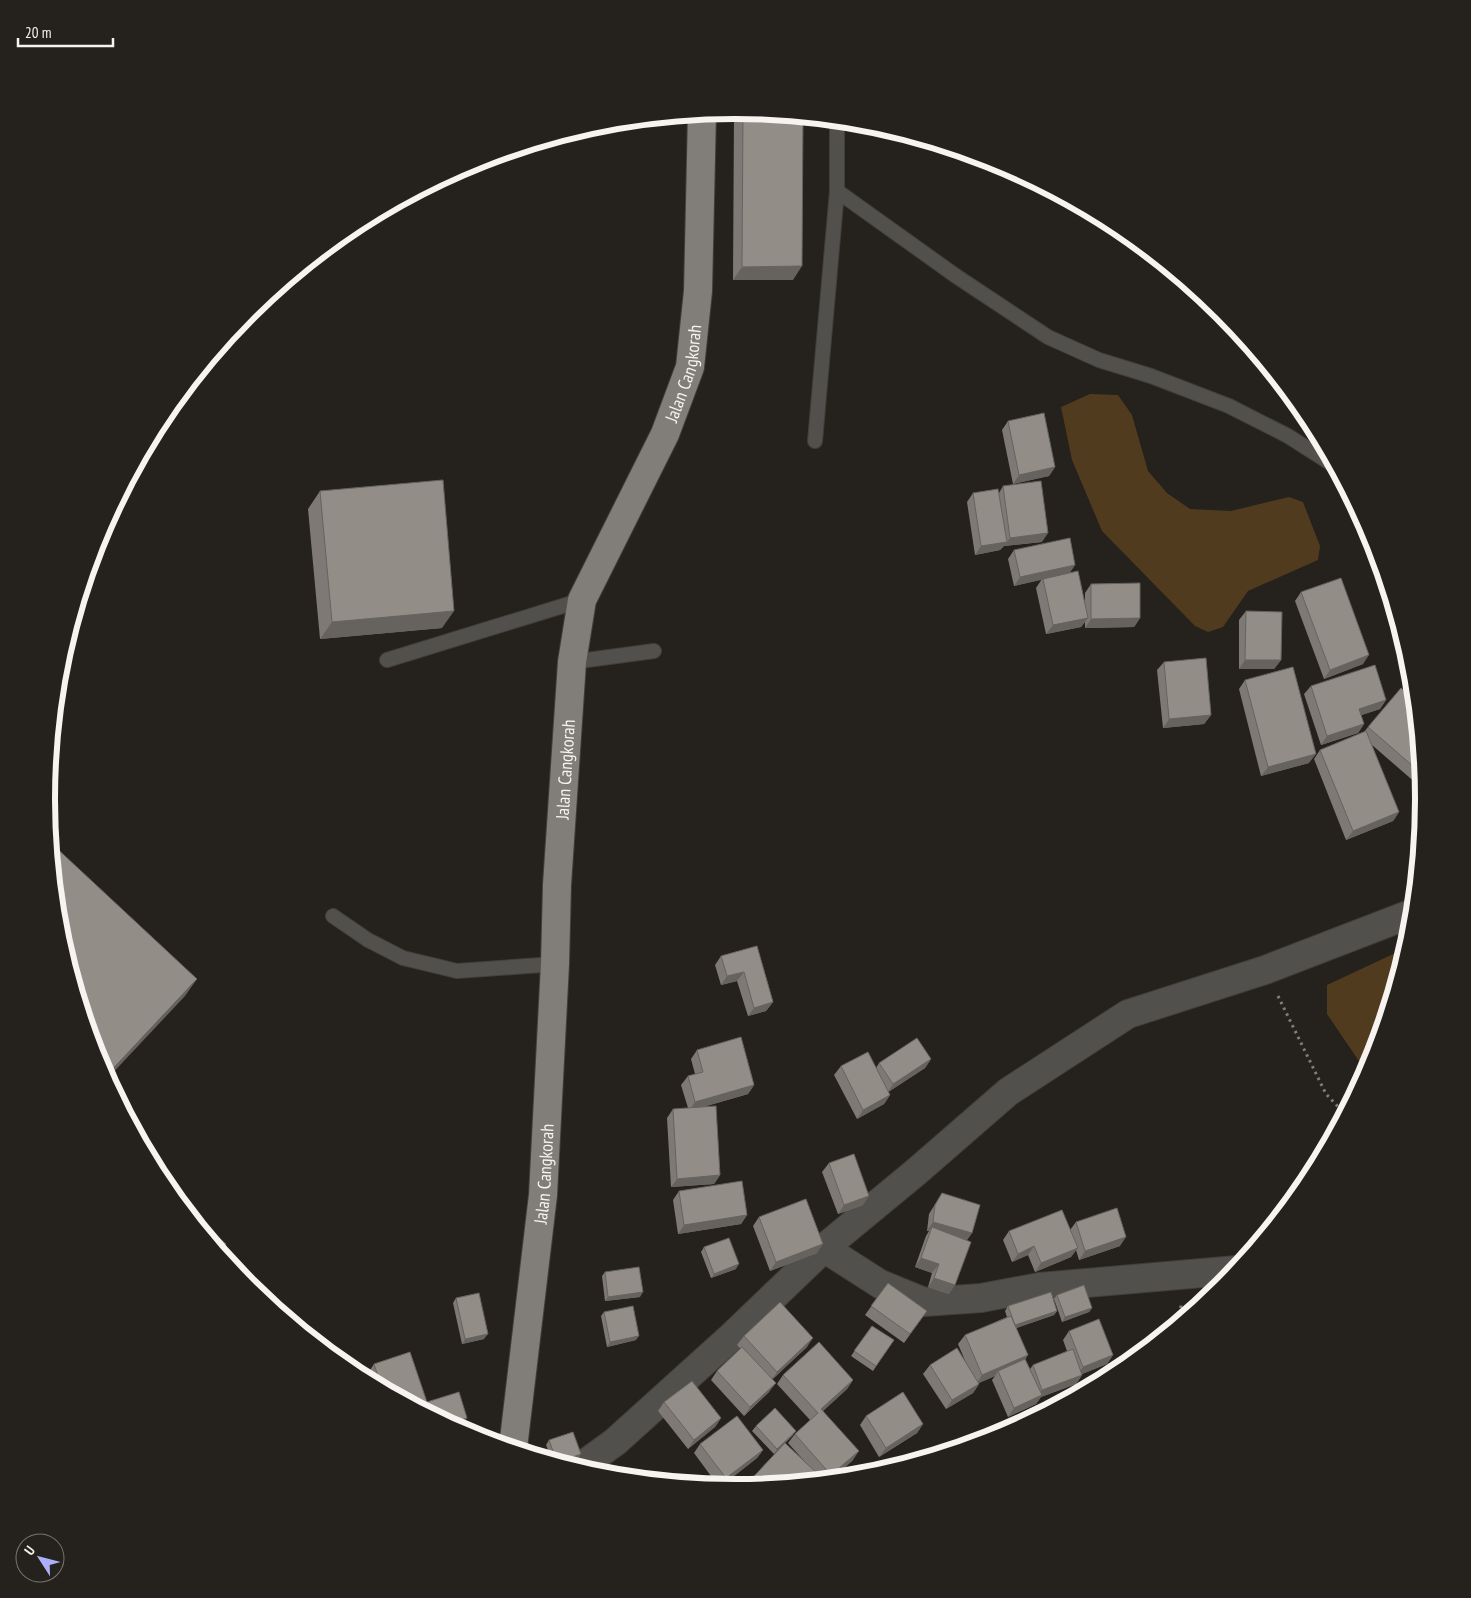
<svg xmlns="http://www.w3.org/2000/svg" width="1471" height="1598" viewBox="0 0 1471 1598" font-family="'PT Sans Narrow',sans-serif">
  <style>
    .green { fill: #513b1e }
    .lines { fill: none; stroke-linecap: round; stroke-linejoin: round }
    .lane-casing { stroke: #423e3a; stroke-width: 16 }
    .street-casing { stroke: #423e3a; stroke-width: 30 }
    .primary-casing { stroke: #423e3a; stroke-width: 30 }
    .path { stroke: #817e7a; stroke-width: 3; stroke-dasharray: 2.5 4; stroke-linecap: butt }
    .lane { stroke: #52504d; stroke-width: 14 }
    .street { stroke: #52504d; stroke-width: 28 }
    .primary { stroke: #817d78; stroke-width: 28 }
    .wall { fill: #7e7974 }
    .shaded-wall { fill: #66635e }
    .building { fill: #928d87; stroke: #66635e }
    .labels { text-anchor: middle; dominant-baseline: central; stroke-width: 5; stroke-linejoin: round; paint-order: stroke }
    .street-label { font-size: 18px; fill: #f6f3f0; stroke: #25211c }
    .rim { fill: none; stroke: #f6f3f0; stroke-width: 6 }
  </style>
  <rect width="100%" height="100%" fill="#25211c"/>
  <path class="green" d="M1090,394L1118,395L1132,415L1148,471L1167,493L1190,509L1231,511L1289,497L1303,502L1320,546L1318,560L1248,591L1223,627L1208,632L1195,626L1102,531L1072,460L1061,407Z
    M1408,947L1372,1063L1367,1073L1327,1014V985Z"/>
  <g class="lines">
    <defs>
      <path id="lane" d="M837,120V191L956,276L1048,337L1099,360L1151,376L1229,406L1288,436L1335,466
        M815,441L837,191
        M387,660L582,600
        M572,662L654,651
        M333,916L368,940L403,958L457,971L555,964"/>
      <path id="street" d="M824,1248L880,1284L924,1302L981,1298L1040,1287L1237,1270
        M579,1468L615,1442L729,1339L824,1248L916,1172L1008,1092L1128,1014L1265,970L1413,913"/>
      <g id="primary">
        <path id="s1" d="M513,1448L543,1195L555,964L557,885L572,662L582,600L665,434L690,367L698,291L702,113"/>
      </g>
    </defs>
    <use href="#lane" class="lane-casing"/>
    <use href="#street" class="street-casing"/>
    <use href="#primary" class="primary-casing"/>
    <path class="path" d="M1278,996L1326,1094L1345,1114
      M1180,1321L1181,1304
      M1082,1392L1123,1364L1137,1356
      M1007,1432L1017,1420L1028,1416
      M894,1468L906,1461L924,1459"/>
    <use href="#lane" class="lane"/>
    <use href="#street" class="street"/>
    <use href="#primary" class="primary"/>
  </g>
  <path class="wall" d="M734,110L803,116L793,280H733Z
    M1008,421L1055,467L1049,476L1013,484L1002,430Z
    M1003,486L1042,542L1004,546L1000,550L975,555L967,502L973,493H999Z
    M320,491L442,628L320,639L308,509Z
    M1014,550L1075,565L1069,573L1085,603V593L1091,584L1140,618L1134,627L1085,628V622L1081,627L1046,634L1036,588L1042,579L1014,586L1008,559Z
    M1301,592L1363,664L1324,679L1295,601Z
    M1246,611L1281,660L1274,669H1239V620Z
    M1164,662L1211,715L1204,724L1163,728L1157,670Z
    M1245,680L1309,763L1261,776L1239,689Z
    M1311,686L1386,700L1380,709L1361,715L1364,724L1358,733L1321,745L1304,694Z
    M1415,700L1423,777L1417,784L1372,745L1399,812L1393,821L1346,840L1314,759L1320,750L1364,732L1368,727Z
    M757,946L773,1002L766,1011L748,1016L737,981L721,985L715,965L721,956Z
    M697,1050L754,1085L748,1094L703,1107L720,1175L714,1184L671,1187L667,1118L673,1109L688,1108L681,1085L688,1076L695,1074L691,1059Z
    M931,1059L925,1068L888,1092L890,1095L884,1104L857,1119L834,1075L841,1066L876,1068L879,1063Z
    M829,1163L863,1205L838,1214L822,1172Z
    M679,1191L747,1215L741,1224L678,1234L673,1200Z
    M942,1193L972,1233L967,1240L949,1294L928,1287L932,1273L915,1267L926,1236L929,1231H927L929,1214Z
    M759,1217L817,1253L770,1271L753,1226Z
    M1076,1222L1120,1246L1079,1260L1076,1250L1071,1257L1035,1272L1028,1255L1012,1262L1003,1240L1009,1231L1070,1230Z
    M704,1247L736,1269L711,1278L701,1252Z
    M605,1272L640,1297L605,1301L602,1276Z
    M888,1283L927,1311L904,1343L865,1315Z
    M1057,1295L1092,1308L1089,1312L1062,1322L1054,1299Z
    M456,1298L484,1339L462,1344L453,1303Z
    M1008,1306L1057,1311L1054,1315L1016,1328L1028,1355L1025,1359L1030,1369L1033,1365L1067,1351L1063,1340L1069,1331L1113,1355L1107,1364L1082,1374V1375L1076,1384L1041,1397L1036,1404L1008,1417L992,1380L995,1376L979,1383V1384L973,1393L946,1409L923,1374L930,1365L966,1363L958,1344L965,1335L1007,1317L1005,1311Z
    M604,1312L636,1340L607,1347L601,1316Z
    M872,1326L894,1340L873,1371L851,1356Z
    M744,1336L807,1347L772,1379L769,1392L744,1416L711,1380L717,1371L741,1349L737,1345Z
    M374,1364L427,1402L464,1422L453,1426L371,1382L368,1373Z
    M783,1375L853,1380L847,1389L823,1411L853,1460L832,1479L744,1487L782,1446L774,1454L752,1431L756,1426L793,1435L785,1443L807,1464L788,1443L795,1434L810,1420L777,1384Z
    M1087,1389L1023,1423V1421L1029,1412Z
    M664,1402L721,1418L715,1427L688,1449L658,1411Z
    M866,1416L923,1424L917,1433L879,1457L860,1425Z
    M549,1440L578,1458L564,1464L552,1460L546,1445Z
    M700,1444L763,1450L757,1458L720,1487H719L694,1453Z"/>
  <path class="shaded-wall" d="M802,266L793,280H733L742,267Z
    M1055,467L1049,476L1013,484L1019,475Z
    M1048,533L1042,542L1004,546L1010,538Z
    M1007,542L1000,550L975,555L981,546Z
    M1075,565L1069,574L1014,586L1020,577Z
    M454,611L442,628L320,639L332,622Z
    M1088,618L1081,627L1046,634L1053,625Z
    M1140,618L1134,627L1085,628L1091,619Z
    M1369,655L1363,664L1324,679L1330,670Z
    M1245,660H1281L1274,669H1239Z
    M1386,700L1380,709L1353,718L1359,709Z
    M1211,715L1204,724L1163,728L1169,719Z
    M1364,724L1358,733L1321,745L1327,736Z
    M1316,754L1309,763L1261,776L1268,767Z
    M1399,812L1393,821L1346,840L1353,831Z
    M744,972L737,981L721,985L727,976Z
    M197,979L185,996L107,1079L106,1076L107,1075Z
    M773,1002L766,1011L748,1016L754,1008Z
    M931,1059L925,1068L887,1093L893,1084Z
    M754,1085L748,1094L689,1111L695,1102Z
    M890,1095L884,1104L857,1119L863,1110Z
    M720,1175L714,1184L671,1187L677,1179Z
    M869,1196L863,1205L838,1214L844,1205Z
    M747,1215L741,1224L678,1234L684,1225Z
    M933,1222L972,1233L965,1242L932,1227L929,1231H927Z
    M1126,1237L1120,1246L1079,1260L1085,1251Z
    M823,1244L817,1253L770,1271L776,1262Z
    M1034,1246L1028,1255L1012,1262L1018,1254Z
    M1078,1248L1071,1257L1035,1272L1041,1263Z
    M921,1258L939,1264L932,1273L915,1267Z
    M739,1264L736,1269L711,1278L714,1274Z
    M934,1278L955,1285L949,1294L928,1287Z
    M643,1292L640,1297L605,1301L608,1297Z
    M1092,1308L1089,1312L1062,1322L1065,1317Z
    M1057,1311L1054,1315L1011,1330L1014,1325Z
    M488,1334L484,1339L462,1344L465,1339Z
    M639,1336L636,1340L607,1347L610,1342Z
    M813,1338L807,1347L771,1381L777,1372Z
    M1028,1355L1022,1364L998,1371L995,1376L976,1384L982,1375Z
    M1113,1355L1107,1364L1077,1376L1083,1367Z
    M1082,1375L1076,1384L1041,1397L1036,1404L1008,1417L1014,1408L1036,1398L1042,1390Z
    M853,1380L847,1389L815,1418L821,1409Z
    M776,1383L769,1392L744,1416L750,1407Z
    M979,1384L973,1393L946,1409L952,1400Z
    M467,1418L464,1422L453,1426L449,1424Z
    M721,1418L715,1427L688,1449L694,1440Z
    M923,1424L917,1433L879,1457L886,1448Z
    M796,1431L793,1435L774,1454L777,1449Z
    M763,1450L757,1458L720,1487L726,1478Z
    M859,1451L853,1460L832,1479H829L831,1475Z
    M581,1454L578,1458L564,1464L559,1462Z"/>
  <path class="building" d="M743,110L803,116L802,266L742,267Z
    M1044,413L1055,467L1019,475L1008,421Z
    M443,480L454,611L332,622L320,491Z
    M1041,481L1048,533L1010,538L1003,486Z
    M998,489L1007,542L981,546L973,493Z
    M1070,538L1075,565L1020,577L1014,550Z
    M1078,571L1088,618L1053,625L1043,579Z
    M1341,578L1369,655L1330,670L1301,592Z
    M1140,583V618L1091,619V584Z
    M1246,611L1282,612L1281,660H1245Z
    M1206,658L1211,715L1169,719L1164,662Z
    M1375,665L1386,700L1359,709L1364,724L1327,736L1311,686Z
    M1293,667L1316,754L1268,767L1245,680Z
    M1401,688L1415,700L1422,774L1368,727Z
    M1366,731L1399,812L1353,831L1320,750Z
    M50,842L197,979L107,1075L104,1072L99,1062L59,933Z
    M757,946L773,1002L754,1008L744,972L727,976L721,956Z
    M741,1037L754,1085L695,1102L688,1076L703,1072L697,1050Z
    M917,1038L931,1059L893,1084L879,1063Z
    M868,1052L890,1095L863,1110L841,1066Z
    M716,1106L720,1175L677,1179L673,1109Z
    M854,1154L869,1196L844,1205L829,1163Z
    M742,1181L747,1215L684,1225L679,1191Z
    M942,1193L980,1205L972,1233L933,1222L935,1205Z
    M806,1199L823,1244L776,1262L759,1217Z
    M181,1205L226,1244L220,1252Z
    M1117,1208L1126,1237L1085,1251L1076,1222Z
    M1062,1210L1078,1248L1041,1263L1034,1246L1018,1254L1009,1231Z
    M932,1227L971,1242L955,1285L934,1278L939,1264L921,1258Z
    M729,1238L739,1264L714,1274L704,1247Z
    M639,1267L643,1292L608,1297L605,1272Z
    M888,1283L927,1311L910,1334L871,1306Z
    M1084,1285L1092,1308L1065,1317L1057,1295Z
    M1051,1292L1057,1311L1015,1325L1008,1306Z
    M479,1293L488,1334L465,1339L456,1298Z
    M780,1302L813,1338L777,1372L744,1336Z
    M633,1306L639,1336L610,1342L604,1312Z
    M1011,1316L1028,1355L982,1375L965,1335Z
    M1099,1319L1113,1355L1083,1367L1069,1331Z
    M872,1326L894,1340L876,1366L854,1351Z
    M819,1342L853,1380L821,1409L859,1451L831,1475L795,1434L818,1413L783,1375Z
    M742,1347L776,1383L750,1407L717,1371Z
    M957,1348L979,1384L952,1400L930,1365Z
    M1073,1349L1082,1375L1042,1390L1033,1365Z
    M410,1352L431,1414L382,1388L374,1364Z
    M1025,1359L1042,1395L1014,1408L998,1371Z
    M692,1381L721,1418L694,1440L664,1402Z
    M1087,1389L1032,1419L1029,1412Z
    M459,1392L467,1418L449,1424L431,1414L427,1402Z
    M903,1392L923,1424L886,1448L866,1416Z
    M775,1408L796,1431L777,1449L756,1426Z
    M737,1416L763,1450L726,1478L700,1444Z
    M573,1432L581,1454L559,1462H557L549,1440Z
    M785,1443L824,1480L744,1487Z"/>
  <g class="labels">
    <g class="street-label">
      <text stroke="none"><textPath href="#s1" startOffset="1101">Jalan Cangkorah</textPath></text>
      <text stroke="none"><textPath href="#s1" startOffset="681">Jalan Cangkorah</textPath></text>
      <text stroke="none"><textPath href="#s1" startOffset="276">Jalan Cangkorah</textPath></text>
    </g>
  </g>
  <path d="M0 0H1471V1598H0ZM55 799a680 680 0 1 1 1360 0a680 680 0 1 1-1360 0Z" fill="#25211c" fill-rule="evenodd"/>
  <path class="rim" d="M55 799a680 680 0 1 1 1360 0a680 680 0 1 1-1360 0Z"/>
  <g transform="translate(40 1558) rotate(306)"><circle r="24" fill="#25211c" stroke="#797571"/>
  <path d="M0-4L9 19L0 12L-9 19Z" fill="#adaffb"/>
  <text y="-8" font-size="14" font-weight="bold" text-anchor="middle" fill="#f6f3f0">U</text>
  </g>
  <path d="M18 38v8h95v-8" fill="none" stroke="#f6f3f0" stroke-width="2.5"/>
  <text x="25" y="38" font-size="15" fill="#f6f3f0" stroke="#25211c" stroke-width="4" paint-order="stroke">20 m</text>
</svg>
